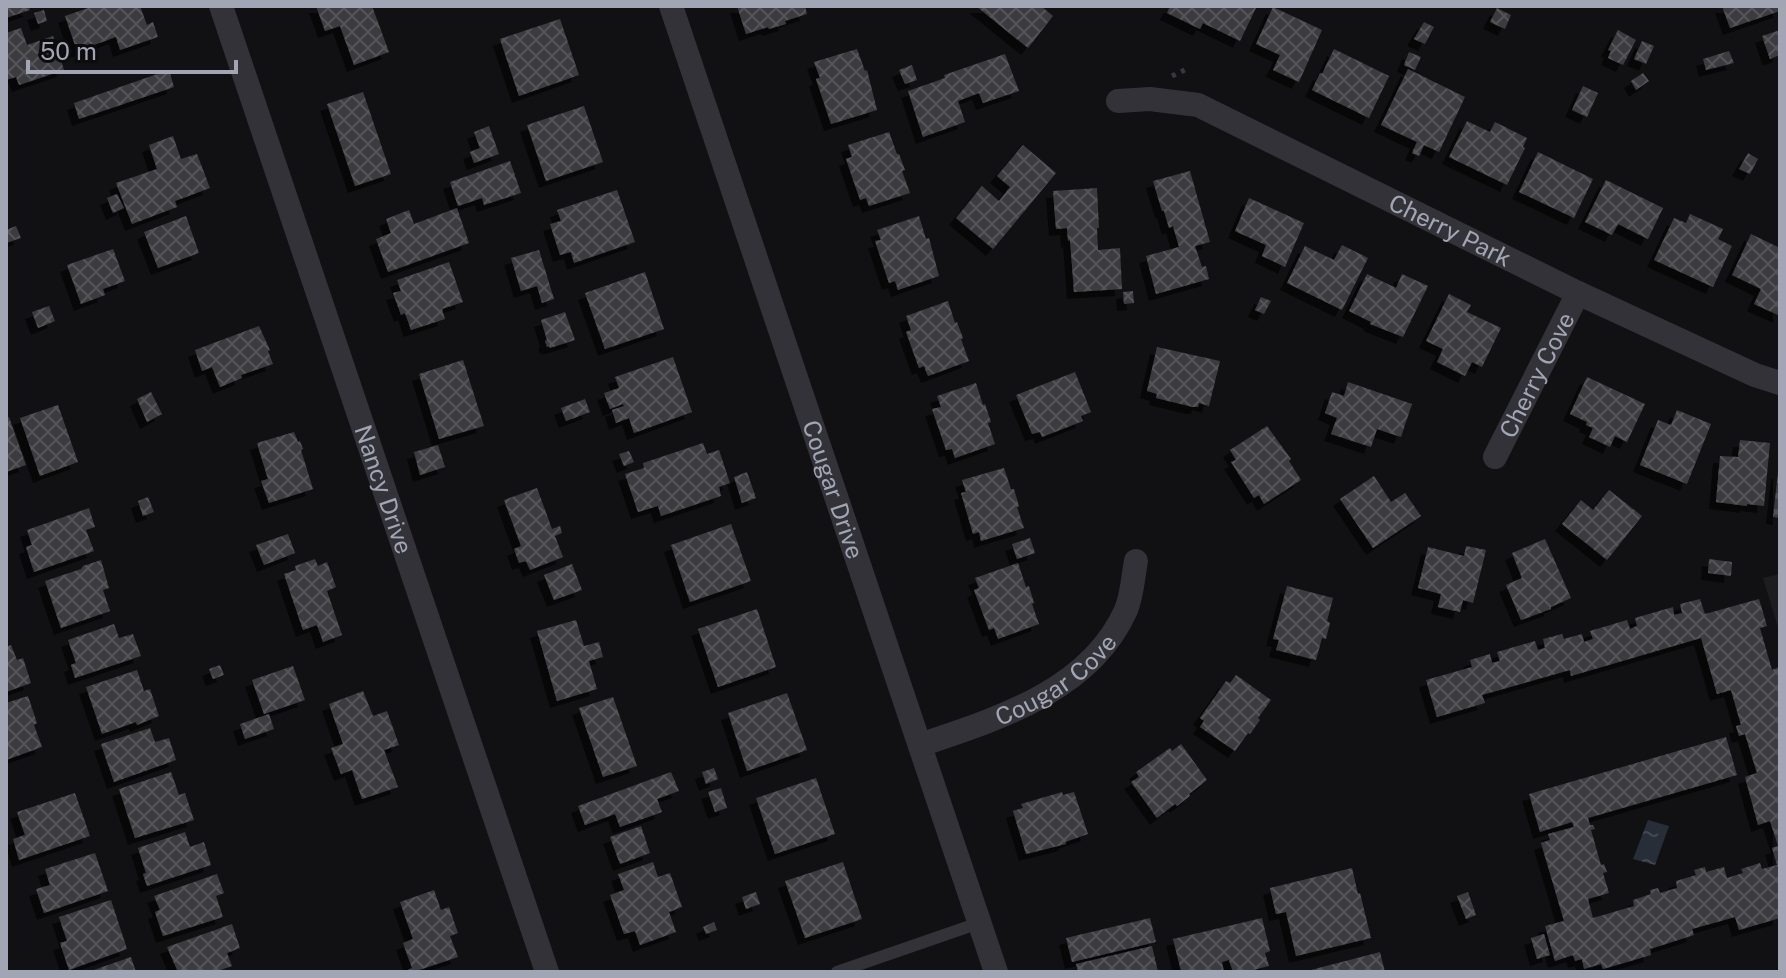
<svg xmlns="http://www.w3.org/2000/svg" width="1786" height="978" viewBox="0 0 1786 978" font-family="'Public Sans',sans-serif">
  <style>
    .built { fill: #1d1d20 }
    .water { fill: url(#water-ripples) }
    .building { fill: url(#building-cross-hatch); filter: url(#shadow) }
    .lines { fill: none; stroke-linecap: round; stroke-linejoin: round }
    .path { stroke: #38393f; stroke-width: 5; stroke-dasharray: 4 6; stroke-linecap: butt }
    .lane { stroke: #323238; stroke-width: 12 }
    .street { stroke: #323238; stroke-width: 24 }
    .labels { text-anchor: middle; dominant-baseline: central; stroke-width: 8; stroke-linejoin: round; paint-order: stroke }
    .street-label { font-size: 24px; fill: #a2a6b4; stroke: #0c0c0e }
  </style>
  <defs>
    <pattern id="water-ripples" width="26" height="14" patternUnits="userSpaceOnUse" patternTransform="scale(2)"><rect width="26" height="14" fill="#272e37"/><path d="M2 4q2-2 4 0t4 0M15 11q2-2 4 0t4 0" fill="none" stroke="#434952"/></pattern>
    <pattern id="building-cross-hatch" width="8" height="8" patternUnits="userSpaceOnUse" patternTransform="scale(2)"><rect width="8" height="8" fill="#3b3b40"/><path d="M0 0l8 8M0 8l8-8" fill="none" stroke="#545459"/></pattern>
    <filter id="shadow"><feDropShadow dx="-7" dy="7" stdDeviation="0" flood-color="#0009"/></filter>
  </defs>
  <rect width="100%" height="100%" fill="#111113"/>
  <path class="built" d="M1780,574V634L1763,578Z"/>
  <path class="water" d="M1648,820L1669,826L1655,865L1633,859Z"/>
  <path class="building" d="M6,6H28L30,10L6,18Z
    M94,6H140L147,25L153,22L158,37L120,50L116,37L77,51L65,16Z
    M316,6H372L389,52L354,65L340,26L325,31Z
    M737,6H805L807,14L785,21L786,24L769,29L768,27L746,34Z
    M976,6H1041L1053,16L1028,48Z
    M1170,6H1257L1240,41L1203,23L1200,29L1167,13Z
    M1722,6H1780V11L1730,28Z
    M1273,7L1322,30L1299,82L1273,70L1280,55L1256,44Z
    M1497,8L1511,15L1505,29L1490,22Z
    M44,10L47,21L38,24L34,13Z
    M560,19L579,75L519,96L500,39Z
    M1424,22L1434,27L1425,44L1414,39Z
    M21,28L27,45L53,36L64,70L19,85L16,77L6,80V33Z
    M1618,30L1636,40L1623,65L1608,58L1611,51L1608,50Z
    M1780,30V55L1770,59L1762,36Z
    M1642,41L1654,46L1646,64L1634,59Z
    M857,49L865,71L867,70L877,110L831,124L816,79L820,78L814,62Z
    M1334,49L1389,76L1369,118L1312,90L1320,73L1322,74Z
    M1729,51L1734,63L1706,70L1703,59Z
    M1409,52L1421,57L1415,70L1404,65Z
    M1005,54L1019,91L983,103L979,93L958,101L965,122L923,137L908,91L945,78L944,75Z
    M912,65L917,80L905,84L899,70Z
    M1408,69L1465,97L1439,152L1424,145L1419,156L1412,153L1417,142L1381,125Z
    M169,70L174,87L79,119L74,103Z
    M1643,73L1649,81L1636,90L1631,81Z
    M1583,86L1598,93L1587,117L1572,110Z
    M363,92L391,174L355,186L327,104Z
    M584,106L603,162L546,181L527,125Z
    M1467,121L1490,132L1495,122L1527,138L1523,147L1525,148L1507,185L1449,157Z
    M489,126L499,154L474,163L470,152L480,148L474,132Z
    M889,132L897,154H899L905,170L902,171L910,193L869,206L866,198L860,200L846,159L852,157L848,145Z
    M173,136L181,159L197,154L210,188L175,201L177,207L132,224L116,183L157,169L149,145Z
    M1023,145L1056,173L993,249L956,218L982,186L999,201L1010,187L997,176Z
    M1538,152L1593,179L1574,218L1519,192Z
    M1748,153L1758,159L1750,174L1739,169Z
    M510,161L521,193L484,205L482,198L458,206L450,182Z
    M1190,171L1210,242L1195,246L1202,267L1206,266L1209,279L1156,294L1146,256L1179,247L1173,226L1169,228L1164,211H1162L1153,181Z
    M1606,180L1663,208L1648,239L1618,224L1612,235L1585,222Z
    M1097,188L1099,228H1097L1098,250L1120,248L1122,289L1074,292L1070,240L1068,241L1067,228L1056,229L1053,191Z
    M617,190L635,242L574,263L571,252L560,255L550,224L561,221L557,210Z
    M117,194L124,208L113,213L107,198Z
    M1249,198L1304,223L1285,267L1262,256L1266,245L1235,231Z
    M457,208L469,243L388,272L376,239L391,233L386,219L409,210L414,224Z
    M1690,214L1723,229L1718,239L1732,246L1713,287L1654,260L1674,218L1686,223Z
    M186,216L199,253L158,268L144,232Z
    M919,216L926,239L929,238L939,276L898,290L895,281L889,283L875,241L881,240L877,230Z
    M16,226L21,238L6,243V230Z
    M1751,234L1780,248V316L1754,304L1761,289L1732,275Z
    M1342,245L1368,258L1342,310L1287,283L1305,246L1334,260Z
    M113,249L125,281L103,289L105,295L81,304L67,265Z
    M539,250L554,299L542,303L537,286L521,291L511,258Z
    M449,262L463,302L442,309L445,319L411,330L405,313L401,315L393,293L401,291L397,280Z
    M645,272L664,329L605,349L585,293Z
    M1367,274L1396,288L1402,274L1428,286L1403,337L1370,324L1371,322L1349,311Z
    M1133,291L1134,303L1124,304L1123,292Z
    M1449,294L1471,305L1467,312L1501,328L1482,367L1472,362L1465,376L1437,362L1443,349L1426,341Z
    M1261,297L1271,301L1264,314L1255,310Z
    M948,301L955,323L957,322L963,338L961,339L969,361L928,376L924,366L919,368L906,332L911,330L906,316Z
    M49,306L55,321L38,328L32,312Z
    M565,312L575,340L550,348L549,346L547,347L545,341L547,340L541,320Z
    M259,326L270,350L268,351L273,364L241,375L242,378L220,387L212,367L202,371L195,350Z
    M1157,347L1220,361L1209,406L1199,403L1198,407H1193L1156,398L1157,394L1147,391Z
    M673,357L692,412L634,433L629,418L616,423L612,410L624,406L623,404L610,409L604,393L619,388L615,377Z
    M463,360L484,426L439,439L419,374Z
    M1075,372L1091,412L1081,416L1083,421L1042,437L1040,432L1032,434L1016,395Z
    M1587,377L1645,404L1627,442L1615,436L1610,447L1589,437L1593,428L1586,425L1587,422L1570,414Z
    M1348,382L1412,404L1401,437L1377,429L1371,447L1331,434L1337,418L1325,413L1332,392L1344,396Z
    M976,383L983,405L985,404L991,422L988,423L995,444L955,458L952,449L946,450L932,409L941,407L937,396Z
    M151,392L162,414L147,422L137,399Z
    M585,399L590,412L566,421L561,408Z
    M58,405L78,462L40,476L20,418Z
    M1677,410L1711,424L1687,484L1640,465L1658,420L1671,425Z
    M9,417L26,465L6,472V418Z
    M1267,426L1291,459L1289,461L1301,480L1264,504L1259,495L1254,498L1231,462L1236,460L1230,450Z
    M294,432L298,442L300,441L303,449L301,450L313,489L269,503L261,481L268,479L257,443Z
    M1740,440L1770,443L1764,506L1747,504V506L1716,502L1720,456L1738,457Z
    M703,443L707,454L719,450L730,483L719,487L721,496L661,516L658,506L638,512L625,474L644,468L643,463Z
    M438,445L445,467L420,475L414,452Z
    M629,451L634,462L624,466L619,454Z
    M1004,468L1011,489H1014L1019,506L1017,507L1024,528L981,541L979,532L973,534L961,493L966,492L962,480Z
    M747,472L756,498L742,503L734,477Z
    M1778,472H1780V518L1773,517Z
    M1374,476L1391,502L1405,493L1421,516L1373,548L1340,499Z
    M537,488L552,529L560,526L562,533L555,536L563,557L530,570L526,561L519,563L514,549L521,546L504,500Z
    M1609,490L1642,516L1607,560L1562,524L1581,500L1593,510Z
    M148,497L154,512L143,516L138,501Z
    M89,508L95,527L86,530L94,551L34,572L26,547L32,545L27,530Z
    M731,524L751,581L690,602L671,545Z
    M288,534L295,553L264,565L256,545Z
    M1030,538L1035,553L1017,559L1012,544Z
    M1545,539L1571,598L1551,607V609L1521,620L1506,585L1522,578L1512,553Z
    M1466,546L1486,550L1473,603L1463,600L1460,612L1438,607L1441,594L1418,588L1428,547L1464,556Z
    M315,559L318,566L327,562L336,587L327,591L342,635L323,642L317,625L303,630L284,574L296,570L295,566Z
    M1709,559L1732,562L1731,576L1708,573Z
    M101,560L109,588L103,590L110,611L61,628L45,581L81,569L83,566Z
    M1018,563L1026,587L1029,586L1034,603L1032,604L1039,624L998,639L994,628L989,630L974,590L979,588L975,578Z
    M572,564L582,590L554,600L544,575Z
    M1287,586L1333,598L1327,621L1330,623L1326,639L1322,638L1316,660L1276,650L1279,640L1273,639Z
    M1700,599L1705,614L1759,599L1767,626L1760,628L1772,670L1779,667L1780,670V918L1739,930L1735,917L1692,929L1694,935L1650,949L1651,955L1603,969L1601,964L1584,969L1582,959L1575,961L1573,955L1555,961L1545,926L1564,921L1541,843L1550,840L1548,834L1574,827L1572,822L1540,832L1529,794L1726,737L1737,775L1588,818L1590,825H1593L1595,829L1591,830L1601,865L1604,864L1607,872L1603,873L1609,893L1588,899L1593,918L1634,906L1633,900L1651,894L1650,890L1658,888L1660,893L1677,888L1676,881L1696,875L1694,870L1705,867L1706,872L1724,867L1727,878L1743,873L1741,869L1760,863L1762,869L1777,865L1772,848L1778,846L1770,821L1758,825L1745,777L1757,773L1745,734L1739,736L1736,726L1741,725L1731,690L1717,694L1701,638L1571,676L1570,670L1482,695L1485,703L1437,717L1426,680L1472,667L1470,660L1490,654L1492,663L1500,661L1497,652L1535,641L1538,650L1545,648L1543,639L1562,634L1564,639L1582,634L1584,642L1593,639L1590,631L1627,620L1630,629L1637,626L1635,618L1673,607L1674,615L1682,613L1680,604Z
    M757,609L776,667L718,687L698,629Z
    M576,620L584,646L599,642L603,657L589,661L597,689L557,701L537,631Z
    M114,624L119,638L133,634L141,656L75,678L71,665L76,663L68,640Z
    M11,645L17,660L23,658L31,683L6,692V647Z
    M220,665L224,675L213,679L209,669Z
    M293,666L305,700L264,714L252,680Z
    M137,670L144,691L150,689L159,716L137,725L136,722L102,734L86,687Z
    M1236,675L1271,700L1258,718L1260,720L1250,734L1248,733L1235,751L1200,727L1204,721L1200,718L1226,681L1230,683Z
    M363,691L373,716L387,711L399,745L384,750L398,787L362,799L352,770L341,774L331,748L343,744L329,704Z
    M787,693L807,750L747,771L728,713Z
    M28,696L37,723L34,725L42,747L6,760V703Z
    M613,697L637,766L603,777L579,708Z
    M269,714L274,729L245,739L240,724Z
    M150,728L155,742L169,738L176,760L114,782L101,744Z
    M1181,744L1207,780L1189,794L1190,796L1177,806L1175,804L1157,818L1131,782L1139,777L1136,772L1170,748L1172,751Z
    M714,768L718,779L706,784L702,772Z
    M171,772L179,795L185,793L194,820L135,838L119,789Z
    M671,772L679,791L657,799L662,812L620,827L615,814L585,825L578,806Z
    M816,778L835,834L775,854L756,798Z
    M721,788L727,808L715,812L708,792Z
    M1062,792L1063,795L1074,792L1088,834L1065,842L1066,844L1026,854L1013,811L1023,808L1021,804Z
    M75,793L90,836L19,860L13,839L25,835L17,812Z
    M641,826L650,853L620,864L610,837Z
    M185,832L190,847L204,842L211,865L147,886L143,874L146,873L138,848Z
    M95,853L108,891L44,913L36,889L50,885L45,869Z
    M653,862L658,877L670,873L682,907L669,912L676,932L640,945L635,931L624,934L610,895L624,890L618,874Z
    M843,862L862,919L805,938L785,881Z
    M1352,868L1358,894L1360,893L1371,938L1296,956L1286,912L1276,914L1270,888Z
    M217,874L224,893L216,896L223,917L163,936L155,912L160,910L154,896Z
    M434,890L441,910L449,907L458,933L450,936L458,957L419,970L420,972H404L412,968L403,943L413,939L400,902Z
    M756,892L760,904L746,909L742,897Z
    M1468,892L1476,915L1466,919L1457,896Z
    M111,900L127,949L69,970L60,943L67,941L59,917Z
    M1150,918L1156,942L1072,962L1066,938Z
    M1262,918L1270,951L1265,953L1269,966L1245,972H1233L1229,960L1222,962L1224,972H1189L1188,970L1181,971L1173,939Z
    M714,922L717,930L706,934L703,927Z
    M232,924L240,948L227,953L232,966L215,972H178L167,947Z
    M1544,934L1550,955L1537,959L1531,938Z
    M1152,946L1158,972H1078L1076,964Z
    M1380,952L1385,972H1307V971Z
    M131,957L136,972H88Z"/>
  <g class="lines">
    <path class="path" d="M1172,76L1189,68"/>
    <path class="lane" d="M837,972L979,923"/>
    <g class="street">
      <path id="s1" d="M221,6L547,972"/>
      <path id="s2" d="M671,6L996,972"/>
      <path id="s3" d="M1118,101L1150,99L1198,105L1578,293L1755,375L1780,383"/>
      <path id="s4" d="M1495,457L1578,293"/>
      <path id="s5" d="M920,745C997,719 1090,691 1126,610C1132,596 1133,577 1136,561"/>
    </g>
  </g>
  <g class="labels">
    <g class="street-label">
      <text stroke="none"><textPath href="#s3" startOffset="362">Cherry Park</textPath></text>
      <text stroke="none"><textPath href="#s4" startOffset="92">Cherry Cove</textPath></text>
      <text stroke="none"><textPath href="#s1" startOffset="510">Nancy Drive</textPath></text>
      <text stroke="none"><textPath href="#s2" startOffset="510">Cougar Drive</textPath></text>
      <text stroke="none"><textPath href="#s5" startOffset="152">Cougar Cove</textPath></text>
    </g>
  </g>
  <rect width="1786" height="978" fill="none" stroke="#a2a6b4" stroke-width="16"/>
  <path d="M28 60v12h208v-12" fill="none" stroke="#a2a6b4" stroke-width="4"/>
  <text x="40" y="60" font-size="24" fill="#a2a6b4" stroke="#0c0c0e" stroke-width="6" paint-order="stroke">50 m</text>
</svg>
